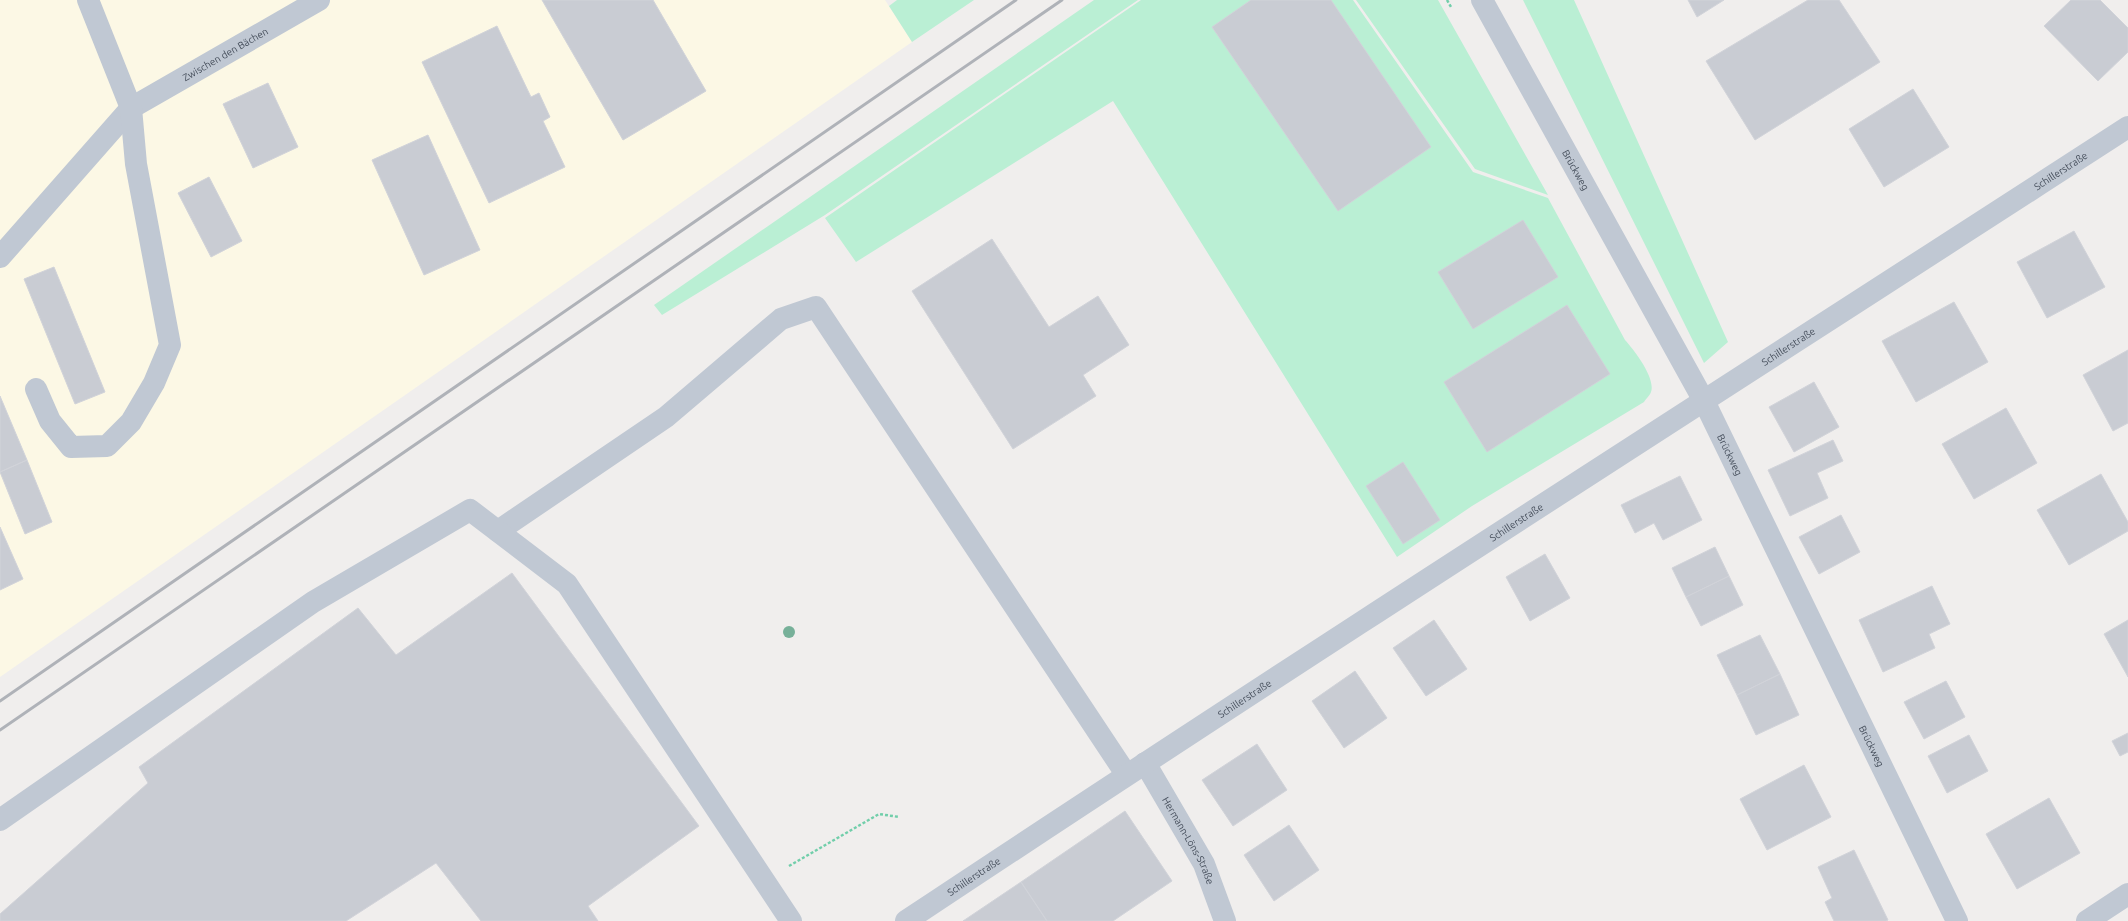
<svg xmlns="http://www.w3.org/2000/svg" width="2128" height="921" viewBox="0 0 2128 921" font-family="Ubuntu,sans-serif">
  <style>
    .commercial { fill: #fcf8e5 }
    .green { fill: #baefd4 }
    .building { fill: #c9ccd3; stroke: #d1d3d9 }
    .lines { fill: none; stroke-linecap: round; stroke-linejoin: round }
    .path { stroke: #71ceaa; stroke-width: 2.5; stroke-dasharray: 3 2; stroke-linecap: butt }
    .minor { stroke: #c0c8d3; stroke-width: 22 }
    .rail { stroke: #afb2b8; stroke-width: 3 }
    .tree { fill: #77b099 }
    .labels { text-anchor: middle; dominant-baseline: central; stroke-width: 3; stroke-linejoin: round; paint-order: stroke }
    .street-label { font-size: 10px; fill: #454e5b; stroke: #fff }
  </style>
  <rect width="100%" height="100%" fill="#f0eeed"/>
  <path class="commercial" d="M0,0H885L912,42L0,677Z"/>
  <path class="green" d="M897,0H974L912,42L889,6Z
    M1094,0H1138L825,215L662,315L654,305Z
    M1141,0H1353L1473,172L1548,198L1625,340C1634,350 1656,378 1651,392C1650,395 1646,399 1644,402L1472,506L1397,557L1113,101L856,262L825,218Z
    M1356,0H1438L1548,195L1475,169Z
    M1523,0H1574L1728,342L1704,363Z"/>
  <path class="building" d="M542,0H653L706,91L623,140Z
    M1251,0H1331L1431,147L1338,211L1212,27Z
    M1688,0H1724L1697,17Z
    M1808,0H1839L1880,62L1755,140L1706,61Z
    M2071,0H2100L2128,28V52L2098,81L2044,26Z
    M497,26L531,97L539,93L550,117L543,121L565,167L489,203L422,62Z
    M268,83L298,147L253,168L223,104Z
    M1913,89L1949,147L1884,187L1849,129Z
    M428,135L480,250L424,275L372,160Z
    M209,177L242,241L211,257L178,193Z
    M1523,220L1558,277L1473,329L1438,272Z
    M2074,231L2105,287L2047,318L2017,262Z
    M992,239L1049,327L1098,296L1129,345L1083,375L1096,396L1013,449L912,291Z
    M54,267L105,392L75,404L24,279Z
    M1954,302L1988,362L1916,402L1882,341Z
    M1567,305L1610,374L1487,452L1444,382Z
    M2128,350V423L2113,431L2083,375Z
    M1814,382L1839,427L1794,452L1769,407Z
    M0,396L27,460L0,472Z
    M2006,408L2037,463L1974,499L1942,444Z
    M1833,440L1843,461L1817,473L1828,498L1790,516L1768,470Z
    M27,460L52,522L25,534L0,472Z
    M1403,462L1440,520L1403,544L1366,486Z
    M2101,474L2128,522V531L2069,565L2037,510Z
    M1680,476L1702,520L1663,540L1654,523L1635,533L1621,505Z
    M1841,515L1860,552L1819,574L1799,537Z
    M0,527L23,579L0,590Z
    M1715,547L1729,576L1686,597L1672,568Z
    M1545,554L1570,598L1530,621L1506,577Z
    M512,573L699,826L588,906L598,921H481L436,863L346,921H0V914L148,783L139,767L358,608L396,655Z
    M1729,576L1743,605L1701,626L1686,597Z
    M1932,586L1950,624L1929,634L1935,648L1883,672L1859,620Z
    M1434,620L1467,669L1426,696L1393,648Z
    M2128,620V677L2104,634Z
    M1760,635L1780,674L1737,695L1717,655Z
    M1355,671L1387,718L1344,748L1312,701Z
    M1780,674L1799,715L1756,735L1737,695Z
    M1946,681L1965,717L1924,739L1904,702Z
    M2128,733V752L2120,756L2112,741Z
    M1969,735L1988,771L1947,793L1928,756Z
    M1257,744L1287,790L1233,826L1202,780Z
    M1804,765L1831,817L1767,850L1740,799Z
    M2049,798L2080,853L2017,889L1986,834Z
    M1125,811L1172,881L1113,921H1047L1021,882Z
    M1289,825L1319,870L1274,901L1244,855Z
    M1854,850L1888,920L1886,921H1834L1825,902L1832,898L1818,867Z
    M1021,882L1047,921H963Z"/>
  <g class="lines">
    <path class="path" d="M1447,0L1451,7
      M789,866L879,814L899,817"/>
    <g class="minor">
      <path id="s1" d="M1482,0L1704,401L1957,921"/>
      <path id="s2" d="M0,257L131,108L319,0"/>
      <path d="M36,389L50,421L71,447L107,446L131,422L154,383L170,345L136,164L131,108L88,0"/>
      <path d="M498,531L666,417L781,319L816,307L1126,774"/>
      <path id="s3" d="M1145,763L1204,864L1225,921"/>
      <path d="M0,820L313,602L470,510L567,584L791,921"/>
      <path id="s4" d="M906,921C1311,652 1720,391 2128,127"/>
      <path d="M2087,921L2128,894"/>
    </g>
    <path class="rail" d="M0,701L1016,0
      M0,730L1062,0"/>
  </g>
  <circle class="tree" cx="789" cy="632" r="6"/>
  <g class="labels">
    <g class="street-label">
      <text stroke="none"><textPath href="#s2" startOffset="307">Zwischen den Bächen</textPath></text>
      <text stroke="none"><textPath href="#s1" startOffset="194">Brückweg</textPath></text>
      <text stroke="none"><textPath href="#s4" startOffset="1377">Schillerstraße</textPath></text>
      <text stroke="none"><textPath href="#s4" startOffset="1053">Schillerstraße</textPath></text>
      <text stroke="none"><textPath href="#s1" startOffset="518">Brückweg</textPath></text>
      <text stroke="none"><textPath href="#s4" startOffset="729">Schillerstraße</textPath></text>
      <text stroke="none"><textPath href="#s4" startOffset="405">Schillerstraße</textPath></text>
      <text stroke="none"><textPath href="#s1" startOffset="842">Brückweg</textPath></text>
      <text stroke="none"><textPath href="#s3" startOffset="89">Hermann-Löns-Straße</textPath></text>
      <text stroke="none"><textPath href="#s4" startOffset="81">Schillerstraße</textPath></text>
    </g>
  </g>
</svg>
